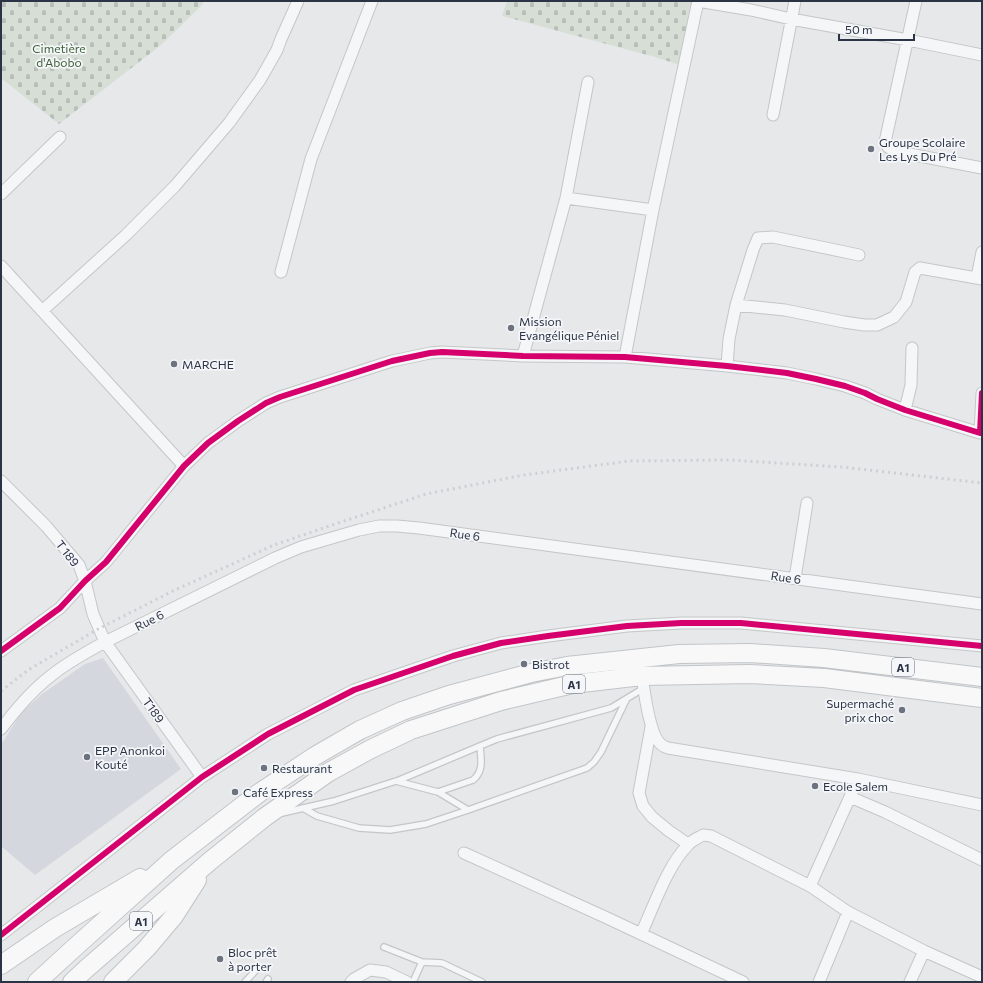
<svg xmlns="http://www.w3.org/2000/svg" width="983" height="983" viewBox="0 0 983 983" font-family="Commissioner,sans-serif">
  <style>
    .built { fill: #d4d7dd }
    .cemetery { fill: url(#cemetery-stones) }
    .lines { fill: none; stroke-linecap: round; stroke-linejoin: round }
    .service-casing { stroke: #c4c6c8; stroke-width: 8 }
    .minor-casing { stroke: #c4c6c8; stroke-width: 13 }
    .primary-casing { stroke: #c2c5c8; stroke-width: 20 }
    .service { stroke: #f5f6f7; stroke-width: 5.5 }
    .minor { stroke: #f5f6f7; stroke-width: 11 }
    .primary { stroke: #f8f8f8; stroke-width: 18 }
    .rail { stroke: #cecfd2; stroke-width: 3; stroke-dasharray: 2 4; stroke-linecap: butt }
    .cycleway-casing { stroke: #f4f6f9; stroke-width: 8 }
    .cycleway { stroke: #d6006c; stroke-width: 6 }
    .poi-dot { fill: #6c737f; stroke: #f4f6f9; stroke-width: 1.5 }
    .labels { text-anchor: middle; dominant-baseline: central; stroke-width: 3.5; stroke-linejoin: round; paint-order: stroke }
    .shield { fill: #f4f6f9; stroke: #676e7b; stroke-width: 1 }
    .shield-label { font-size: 11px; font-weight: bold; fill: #2b3445 }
    .park-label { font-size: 12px; fill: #3f6138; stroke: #f4f6f9 }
    .poi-label { font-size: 12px; fill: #2b3445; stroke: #f4f6f9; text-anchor: start }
    .street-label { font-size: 12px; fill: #2b3445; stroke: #f4f6f9 }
  </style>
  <defs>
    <pattern id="cemetery-stones" width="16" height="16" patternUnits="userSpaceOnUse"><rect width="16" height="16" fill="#d6ded6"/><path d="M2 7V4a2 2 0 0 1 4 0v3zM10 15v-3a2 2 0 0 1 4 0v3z" fill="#b8bfb9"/></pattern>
  </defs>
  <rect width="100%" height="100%" fill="#e6e8ea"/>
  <path class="built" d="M103,658L181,769L35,875L1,846V745L21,713L42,694L85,664Z"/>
  <path class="cemetery" d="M1,1H204L202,5L161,45L59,124L1,78Z
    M507,1H691L680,65L655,57L502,16Z"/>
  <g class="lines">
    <defs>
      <path id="service" d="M397,781L480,746
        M438,792L468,810L587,768L594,762L601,752L626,700
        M303,808L317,816L359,828L390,830L426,824L468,810
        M282,813L334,801L396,781L438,792L473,780C484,771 481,759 480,746L497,739L611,708L644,688
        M384,947L422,962L442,963L482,982
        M245,982L258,968
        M266,982L268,979
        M413,982L422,962"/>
      <path id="minor" d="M698,1L751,10L791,19L908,40L982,55
        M916,1L885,142L888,147L894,151L982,168
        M773,115L795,1
        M1,194L60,137
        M566,198L653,210
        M1,266L184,466
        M281,272L311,159L372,1
        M977,277L982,252
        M736,305L785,310L844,322L864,325H877L894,317L906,302L915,272L920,268L982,279
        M42,311L126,235L175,186L229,123L260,80L277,50L281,39L298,1
        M523,356L566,198L588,82
        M625,357L653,210L698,1
        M727,366L729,339L736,305L753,250L758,238L773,237L859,255
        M905,410L911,385L912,348
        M1,481L46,526L79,565L85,581L93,614L105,642L202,777
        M795,578L807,503
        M1,651L60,608L85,581L106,562L184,466L208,443L238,421L266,403L280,397L392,361L430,353L442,352L523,356L625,357L727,366L787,373L816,379L845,386L865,393L877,399L905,410L980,433L982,393
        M642,676C644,690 650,738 662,745C664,747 666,747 668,748L858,779L982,805
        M651,727L639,793L643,806L652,817L669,831L688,844
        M1,729C16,709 32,690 52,675C68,662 87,652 105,642L275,558L301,547L359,530L379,526H397L419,528L982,604
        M850,797L885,812L982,860
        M464,853L605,917L743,982
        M810,886L858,779
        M641,934C654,906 667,866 688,845C692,840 698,838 703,835L711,836L810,886L848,912L924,951L982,977
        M1,935L202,777L268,734L354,690L453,656L501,643L548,636L627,626L681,623H741L982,646
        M351,982L354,979L370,970L386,972L407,982
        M819,982L848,912
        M910,982L924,951"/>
      <path id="primary" d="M1,965L55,928L140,878
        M37,982L73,949L172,860L259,793L315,756L360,730L402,711L449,695L531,673L567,666L679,654L750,653L824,658L982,677
        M72,982L86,969L210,861L265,817L329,772L371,749L411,730L501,701L573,684L642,676L749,674L824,678L982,698
        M113,982L147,948L174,916L197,880"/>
    </defs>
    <use href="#service" class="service-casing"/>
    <use href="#minor" class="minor-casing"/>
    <use href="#primary" class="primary-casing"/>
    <use href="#service" class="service"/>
    <use href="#minor" class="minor"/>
    <use href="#primary" class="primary"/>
    <path class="rail" d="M1,691L28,670L100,628L175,590L274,545L338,523L426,494L524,475L629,461L729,460L842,467L982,483"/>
    <defs>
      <path id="cycleway" d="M1,651L60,608L85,581L106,562L184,466L208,443L238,421L266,403L280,397L392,361L430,353L442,352L523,356L625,357L727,366L787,373L816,379L845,386L865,393L877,399L905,410L980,433L982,393
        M1,935L202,777L268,734L354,690L453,656L501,643L548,636L627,626L681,623H741L982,646"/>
    </defs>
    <use href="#cycleway" class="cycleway-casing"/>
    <use href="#cycleway" class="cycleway"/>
  </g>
  <g class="poi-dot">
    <circle cx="871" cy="149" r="4"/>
    <circle cx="511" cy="328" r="4"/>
    <circle cx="174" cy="364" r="4"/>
    <circle cx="524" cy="664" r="4"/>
    <circle cx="902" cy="710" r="4"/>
    <circle cx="87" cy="757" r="4"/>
    <circle cx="264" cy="768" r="4"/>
    <circle cx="815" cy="786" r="4"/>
    <circle cx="235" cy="792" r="4"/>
    <circle cx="220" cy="959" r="4"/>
  </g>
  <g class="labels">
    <g class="shield">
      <rect x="892" y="658" width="22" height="18" rx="3"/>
      <rect x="563" y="675" width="22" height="18" rx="3"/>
      <rect x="130" y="912" width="22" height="18" rx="3"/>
    </g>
    <g class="shield-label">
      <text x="903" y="667">A1</text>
      <text x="574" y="684">A1</text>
      <text x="141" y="921">A1</text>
    </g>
    <g class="park-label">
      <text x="59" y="48">Cimetière<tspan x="59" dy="14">d'Abobo</tspan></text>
    </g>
    <g class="poi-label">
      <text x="879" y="142">Groupe Scolaire<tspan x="879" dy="14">Les Lys Du Pré</tspan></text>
      <text x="519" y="321">Mission<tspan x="519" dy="14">Evangélique Péniel</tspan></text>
      <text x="182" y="364">MARCHE</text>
      <text x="532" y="664">Bistrot</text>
      <text x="894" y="703" text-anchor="end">Supermaché<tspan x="894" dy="14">prix choc</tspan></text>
      <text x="95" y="750">EPP Anonkoi<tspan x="95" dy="14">Kouté</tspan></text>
      <text x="272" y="768">Restaurant</text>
      <text x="823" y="786">Ecole Salem</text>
      <text x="243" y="792">Café Express</text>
      <text x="228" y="952">Bloc prêt<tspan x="228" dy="14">à porter</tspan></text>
    </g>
    <g class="street-label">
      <text transform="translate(465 534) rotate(8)">Rue 6</text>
      <text transform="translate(68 553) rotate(52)">T 189</text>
      <text transform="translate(786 577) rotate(8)">Rue 6</text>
      <text transform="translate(149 620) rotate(-27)">Rue 6</text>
      <text transform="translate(154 710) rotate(54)">T189</text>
    </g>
  </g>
  <rect width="983" height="983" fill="none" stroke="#2b3445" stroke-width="4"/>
  <path d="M839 34v6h75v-6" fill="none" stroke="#2b3445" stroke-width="2"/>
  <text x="845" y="34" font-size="12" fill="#2b3445" stroke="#f4f6f9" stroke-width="3" paint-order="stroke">50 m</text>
</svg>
